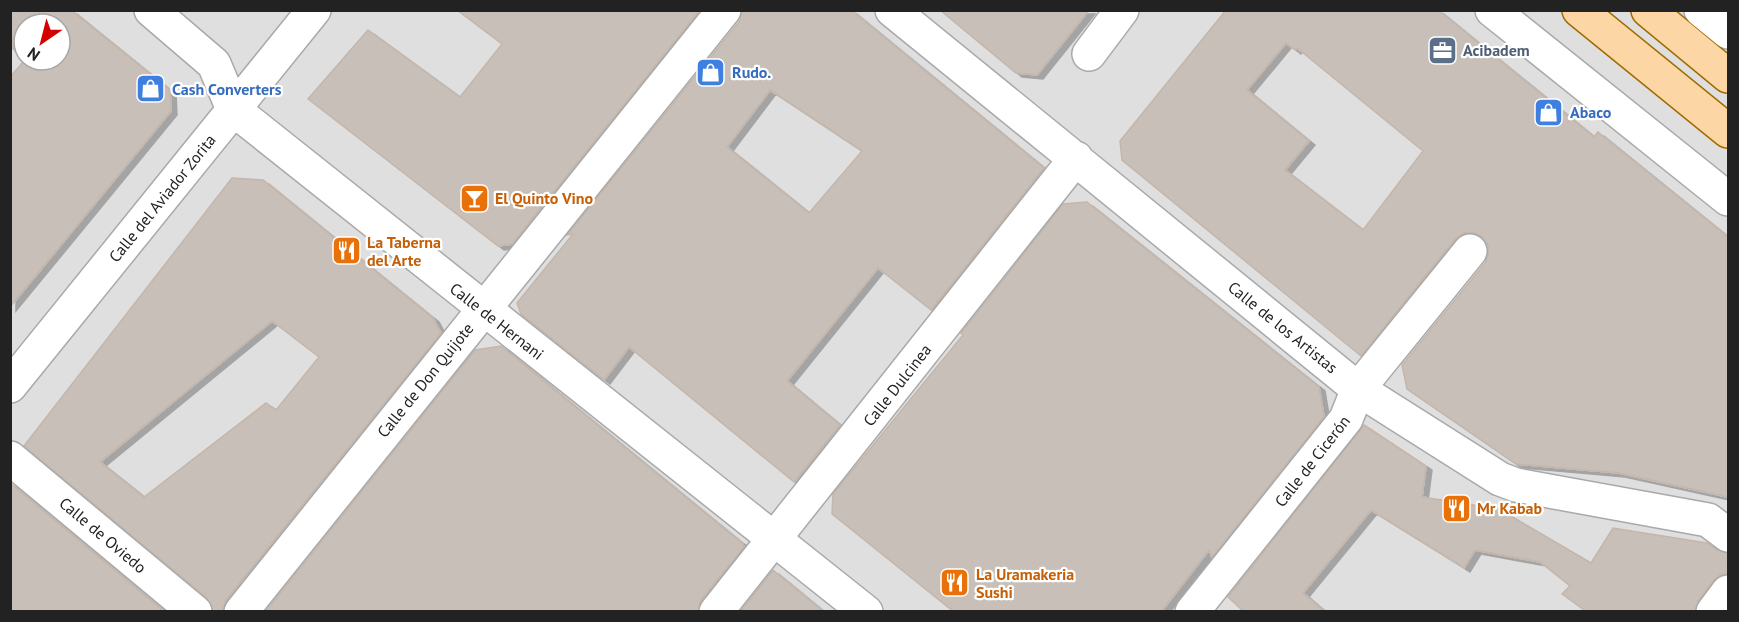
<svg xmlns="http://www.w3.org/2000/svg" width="1739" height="622" viewBox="0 0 1739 622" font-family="'PT Sans',sans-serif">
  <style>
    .residential { fill: #e0dfdf; fill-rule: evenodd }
    .building { fill: #c7bfb8; stroke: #c4b6ab; stroke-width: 1.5; fill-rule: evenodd; filter: url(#shadow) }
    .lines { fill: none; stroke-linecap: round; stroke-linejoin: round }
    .minor-casing { stroke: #a9a9a9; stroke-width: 36 }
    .major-casing { stroke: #a06b00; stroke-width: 36 }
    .minor { stroke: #fff; stroke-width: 33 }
    .major { stroke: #fcd6a4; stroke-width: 33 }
    .labels { text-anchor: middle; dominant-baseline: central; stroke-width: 4.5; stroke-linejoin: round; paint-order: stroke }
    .service-label { font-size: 16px; font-weight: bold; fill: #4e5e75; stroke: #fff; text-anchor: start }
    .shop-label { font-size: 16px; font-weight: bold; fill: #366cbe; stroke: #fff; text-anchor: start }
    .street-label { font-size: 16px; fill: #222; stroke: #fff }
    .food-label { font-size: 16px; font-weight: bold; fill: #c56008; stroke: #fff; text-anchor: start }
  </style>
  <defs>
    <filter id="shadow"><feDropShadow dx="6" dy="4" stdDeviation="0" flood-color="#0004"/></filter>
  </defs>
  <rect width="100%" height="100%" fill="#f2efe9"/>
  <path class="residential" d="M11,11H1728V611H11ZM24,24H60V60H24Z"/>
  <path class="building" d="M10,10H71L170,90L171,111L10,307V77L25,60H60V24H24V59L11,47Z
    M457,10H700L512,244L498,246L308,99L368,30L460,97L502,44Z
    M742,10H851L1044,168L931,310L878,268L787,381L840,425L794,482L629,347L604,380L521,314L517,303L573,234L567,235L739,22ZM770,90L862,151L809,213L727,147Z
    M940,10H1089L1037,75L1016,73Z
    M1226,10H1438L1594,137L1598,132L1728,237V497L1619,473L1516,464L1407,389L1402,365L1485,263L1488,255V245L1481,236L1474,233H1464L1455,239L1361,356L1122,160L1120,141ZM1286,43L1295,50L1297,48L1423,151L1363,230L1285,170L1309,141L1247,90Z
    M232,178L263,180L433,318L441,333L226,600L223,612H213L207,598L24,446ZM272,321L319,357L276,410L266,403L144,497L100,462Z
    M1087,202L1319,387L1324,417L1212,557L1209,550L1161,612H954L832,514L833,494L963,335L961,333L1063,204Z
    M501,346L743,544L744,547L701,600L698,612H265L475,350Z
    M1364,425L1426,466L1422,497L1499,509L1591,563L1613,528L1707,543L1717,550L1728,553V574L1720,575L1713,581L1698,601L1695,612H1587L1562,594L1570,586L1540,562L1475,550L1464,568L1371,510L1303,593L1325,612H1244L1228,597Z
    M10,483L165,612H10Z
    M773,570L824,612H740Z"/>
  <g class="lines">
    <defs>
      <path id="minor" d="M151,10L214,64L233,109L866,612
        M892,10L1358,389L1500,479L1516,485L1708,520L1728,535
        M1492,10L1728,199
        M1701,10L1728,32
        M1089,54L1122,10
        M10,386L314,10
        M10,458L195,612
        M241,612L724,10
        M716,612L1076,158
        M1192,612L1346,419L1358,389L1470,251
        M1713,612L1728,592"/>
      <path id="major" d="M1579,10L1728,131
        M1648,10L1728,76"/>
    </defs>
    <use href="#minor" class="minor-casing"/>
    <use href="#major" class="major-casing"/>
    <use href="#minor" class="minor"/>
    <use href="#major" class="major"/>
  </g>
  <defs>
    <symbol id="office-square" viewBox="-11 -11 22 22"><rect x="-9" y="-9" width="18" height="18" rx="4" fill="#5c6f8a" stroke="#fff"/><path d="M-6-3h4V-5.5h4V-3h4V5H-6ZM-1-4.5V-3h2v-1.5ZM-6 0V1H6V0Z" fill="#fff"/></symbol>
    <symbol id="shop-square" viewBox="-11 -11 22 22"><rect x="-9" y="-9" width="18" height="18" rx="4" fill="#3f7fe0" stroke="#fff"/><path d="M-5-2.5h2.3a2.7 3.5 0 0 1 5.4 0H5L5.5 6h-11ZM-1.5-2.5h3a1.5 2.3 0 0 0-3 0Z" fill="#fff"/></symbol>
    <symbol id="bar-square" viewBox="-11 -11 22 22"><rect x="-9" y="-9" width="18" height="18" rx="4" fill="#e8710a" stroke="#fff"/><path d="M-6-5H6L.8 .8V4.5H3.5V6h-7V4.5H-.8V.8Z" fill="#fff"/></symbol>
    <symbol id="restaurant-square" viewBox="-11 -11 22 22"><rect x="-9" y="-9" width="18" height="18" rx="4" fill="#e8710a" stroke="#fff"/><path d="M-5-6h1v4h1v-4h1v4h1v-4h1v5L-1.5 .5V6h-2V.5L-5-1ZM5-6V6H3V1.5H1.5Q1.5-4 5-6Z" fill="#fff"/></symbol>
  </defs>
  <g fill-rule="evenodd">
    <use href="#office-square" x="1426" y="34" width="33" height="33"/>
    <use href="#shop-square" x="694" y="56" width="33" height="33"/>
    <use href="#shop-square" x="134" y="72" width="33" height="33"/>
    <use href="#shop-square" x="1532" y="96" width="33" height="33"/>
    <use href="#bar-square" x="458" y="182" width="33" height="33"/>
    <use href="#restaurant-square" x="330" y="234" width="33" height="33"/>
    <use href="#restaurant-square" x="1440" y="492" width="33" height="33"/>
    <use href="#restaurant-square" x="938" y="566" width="33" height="33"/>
  </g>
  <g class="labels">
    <g class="service-label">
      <text x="1463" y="50">Acibadem</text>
    </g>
    <g class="shop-label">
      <text x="732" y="72">Rudo.</text>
      <text x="172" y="89">Cash Converters</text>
      <text x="1570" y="112">Abaco</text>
    </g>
    <g class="street-label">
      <text transform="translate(162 198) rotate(-51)">Calle del Aviador Zorita</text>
      <text transform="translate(497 321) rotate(38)">Calle de Hernani</text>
      <text transform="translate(1283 327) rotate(39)">Calle de los Artistas</text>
      <text transform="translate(425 380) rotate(-51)">Calle de Don Quijote</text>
      <text transform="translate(897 385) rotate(-52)">Calle Dulcinea</text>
      <text transform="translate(1312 461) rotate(-52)">Calle de Cicerón</text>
      <text transform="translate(103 535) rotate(40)">Calle de Oviedo</text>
    </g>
    <g class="food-label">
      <text x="495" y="198">El Quinto Vino</text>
      <text x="367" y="242">La Taberna<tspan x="367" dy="18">del Arte</tspan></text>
      <text x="1477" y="508">Mr Kabab</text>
      <text x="976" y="574">La Uramakeria<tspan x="976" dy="18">Sushi</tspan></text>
    </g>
  </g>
  <rect width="1739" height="622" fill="none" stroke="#222222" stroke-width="24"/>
  <g transform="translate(42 42) rotate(215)"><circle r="28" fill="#ffffff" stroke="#a7a7a7" stroke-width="1.5"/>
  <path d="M0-4.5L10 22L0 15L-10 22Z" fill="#d40000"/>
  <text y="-9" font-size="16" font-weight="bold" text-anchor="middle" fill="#222222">N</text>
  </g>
</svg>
